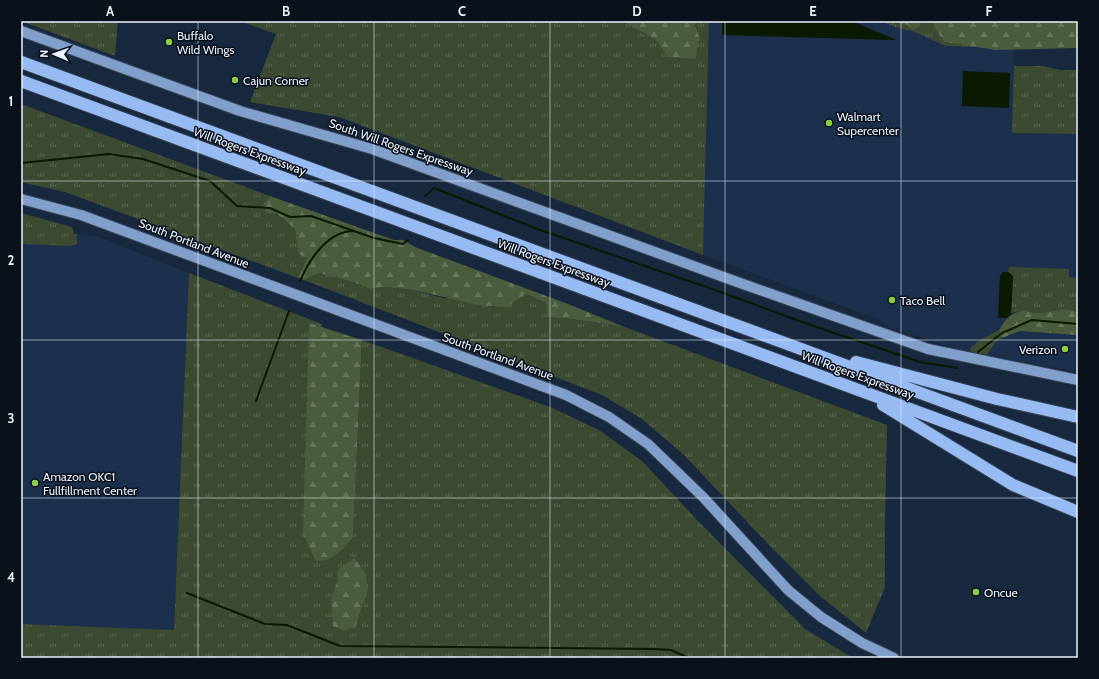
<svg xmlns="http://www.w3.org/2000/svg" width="1099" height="679" viewBox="0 0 1099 679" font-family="Cabin,sans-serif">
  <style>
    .built { fill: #1c304d }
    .grass { fill: url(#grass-tufts); fill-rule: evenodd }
    .forest { fill: url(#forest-firs) }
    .water { fill: #0b1900 }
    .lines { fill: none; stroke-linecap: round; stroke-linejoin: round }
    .stream { stroke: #0b1900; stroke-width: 2 }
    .major-casing { stroke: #364255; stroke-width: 12 }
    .highway-casing { stroke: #364255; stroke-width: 14 }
    .major { stroke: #819fcb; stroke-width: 10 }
    .highway { stroke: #95bbf2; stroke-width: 12 }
    .grid { fill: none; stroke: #eaf2ff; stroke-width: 1; stroke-opacity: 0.55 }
    .poi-dot { fill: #8ace47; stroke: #0a111b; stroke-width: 1.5 }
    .labels { text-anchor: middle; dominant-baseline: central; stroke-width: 3; stroke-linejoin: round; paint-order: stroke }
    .poi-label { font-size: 12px; fill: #eaf2ff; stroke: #0a111b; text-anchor: start }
    .street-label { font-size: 12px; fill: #eaf2ff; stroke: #0a111b }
    .neatline { fill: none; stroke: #eaf2ff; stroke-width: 1.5 }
    .grid-label { font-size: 13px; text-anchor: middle; font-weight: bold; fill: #eaf2ff }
  </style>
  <defs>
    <pattern id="grass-tufts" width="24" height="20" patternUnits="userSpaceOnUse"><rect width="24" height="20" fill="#3d4a32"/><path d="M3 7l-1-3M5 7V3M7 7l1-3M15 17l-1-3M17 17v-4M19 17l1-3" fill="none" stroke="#596551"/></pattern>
    <pattern id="forest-firs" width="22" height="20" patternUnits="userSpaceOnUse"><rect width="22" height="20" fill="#4b5c3d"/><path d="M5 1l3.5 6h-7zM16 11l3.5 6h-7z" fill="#65745a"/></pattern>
  </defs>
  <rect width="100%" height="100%" fill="#18283f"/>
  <path class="built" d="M709,21H722V34L895,40L851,21H880L898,28L912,30L946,46L1014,50L1013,133L1078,134V278L1068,277L1069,270L1009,268L1008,272H1003L1000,276L998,318H1008L999,330L994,332L972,354L888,327L878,319L703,255Z
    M77,234L97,236L189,273L174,630L21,624V244L71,246L77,244Z
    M1020,331L1077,335V372L987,355L995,343L1002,338Z"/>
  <path class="grass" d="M21,21H118L115,56Z
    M240,21H621L655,39L668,57L700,38L695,25L698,21H709L703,255L339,117L250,102L276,34Z
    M880,21L908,25L917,28L923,21H934V27L944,42L980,47L946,46L912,31L898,28Z
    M1014,66H1043L1060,70H1078V134L1012,133Z
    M21,104L270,196L263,204L295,229L298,254L307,258L298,278L65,192L21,182Z
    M21,213L72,227L74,234H77V244L71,246L21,244Z
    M1009,267L1069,269V277L1078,278V312L1063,310L1047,314H1032L1024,310L1011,313L1013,276L1008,272Z
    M189,273L322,324L312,552L353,537L362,340L550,407L599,430L642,461L698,521L805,629L853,658H21V624L174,630ZM338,579L368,590L355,628L331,599Z
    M319,273L353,282L370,289L385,287L413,290L443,298L517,299L526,294L546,303L548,317L571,319L622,326L887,425L885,526V587L866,633L820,596L769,545L684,455L642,419L602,395L304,280Z
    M999,330L1002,338L995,343L987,355L972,354L970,348L983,338Z"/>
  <path class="forest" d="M621,21H698L695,25L700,38L695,59L668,57L655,39Z
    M883,21H923L917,28L912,30L908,25Z
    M934,21H1078V48L996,50L944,42L934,27Z
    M270,196L394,240H403L415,247L568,304L622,326L571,319L547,317L546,303L526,294L506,307L479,305L413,290L385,287L370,289L353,282L319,273L304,280L298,278L307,258L298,254L295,229L277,214L266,213L263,204Z
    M1024,310C1038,316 1047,312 1062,310C1067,309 1073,311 1078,312L1077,335L1020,331L1002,338L999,330C1007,318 1009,314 1024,310Z
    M309,323L362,340L353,537C342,550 334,561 316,561L303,534Z
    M354,558L365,572L368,590L355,628L344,630L333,626L331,599L338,579L337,571Z"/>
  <path class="water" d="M722,21H851L897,40L722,35Z
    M963,71L1010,73L1009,108L962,106Z
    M1003,272H1008L1013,276L1011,313L1008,318H998L1000,276Z"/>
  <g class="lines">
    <path class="stream" d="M1072,21L1078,22
      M21,163L109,154L143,159L210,181L237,206L270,208L290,217L311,216L374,238L403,244L408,240
      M425,196L434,188L540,230L715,290L802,322L920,362L957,368
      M300,281C309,260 328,230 355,231
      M978,352L1002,333L1032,320L1078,324
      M256,401L289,311
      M187,593L265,624L287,625L340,646L654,649L671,650L689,658"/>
    <defs>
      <path id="major" d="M21,31L240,111L372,149L740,283L928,349L1078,380
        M21,199L81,215L566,395L609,417L648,444L703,497L788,590L821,617L862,643L894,658"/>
      <path id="highway" d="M21,62L1078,451
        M21,81L1078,471
        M856,362L997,399L1078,417
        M883,405L1013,485L1078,512"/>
    </defs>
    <use href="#major" class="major-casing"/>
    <use href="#highway" class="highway-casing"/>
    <use href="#major" class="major"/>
    <use href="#highway" class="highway"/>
  </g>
  <path class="grid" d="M198,21V658M374,21V658M550,21V658M725,21V658M901,21V658M21,181H1078M21,340H1078M21,498H1078"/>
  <g class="poi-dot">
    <circle cx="169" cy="42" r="4"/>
    <circle cx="235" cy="80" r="4"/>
    <circle cx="829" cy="123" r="4"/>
    <circle cx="892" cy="300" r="4"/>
    <circle cx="1065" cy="349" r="4"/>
    <circle cx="35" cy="483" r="4"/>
    <circle cx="976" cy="592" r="4"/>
  </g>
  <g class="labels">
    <g class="poi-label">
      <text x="177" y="35">Buffalo<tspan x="177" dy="14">Wild Wings</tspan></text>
      <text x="243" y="80">Cajun Corner</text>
      <text x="837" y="116">Walmart<tspan x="837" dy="14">Supercenter</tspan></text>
      <text x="900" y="300">Taco Bell</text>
      <text x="1057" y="349" text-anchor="end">Verizon</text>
      <text x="43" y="476">Amazon OKC1<tspan x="43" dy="14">Fullfillment Center</tspan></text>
      <text x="984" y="592">Oncue</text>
    </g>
    <g class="street-label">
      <text transform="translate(401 147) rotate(19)">South Will Rogers Expressway</text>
      <text transform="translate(250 151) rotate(20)">Will Rogers Expressway</text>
      <text transform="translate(194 243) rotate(21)">South Portland Avenue</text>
      <text transform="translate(554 263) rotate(20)">Will Rogers Expressway</text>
      <text transform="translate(498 356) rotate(20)">South Portland Avenue</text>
      <text transform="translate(858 375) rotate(20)">Will Rogers Expressway</text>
    </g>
  </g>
  <rect width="1099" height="679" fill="none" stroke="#0a111b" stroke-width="44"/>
  <g transform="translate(54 54) rotate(272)" stroke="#0a111b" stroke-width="3" paint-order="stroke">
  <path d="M0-3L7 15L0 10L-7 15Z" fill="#eaf2ff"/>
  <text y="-6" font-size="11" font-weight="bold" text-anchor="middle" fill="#eaf2ff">N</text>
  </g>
  <rect x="22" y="22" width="1055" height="635" class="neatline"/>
  <g class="grid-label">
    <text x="110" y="16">A</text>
    <text x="286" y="16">B</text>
    <text x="462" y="16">C</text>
    <text x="637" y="16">D</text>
    <text x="813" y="16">E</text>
    <text x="989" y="16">F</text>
    <text x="11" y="106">1</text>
    <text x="11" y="265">2</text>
    <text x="11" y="423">3</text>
    <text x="11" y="582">4</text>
  </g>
</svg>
